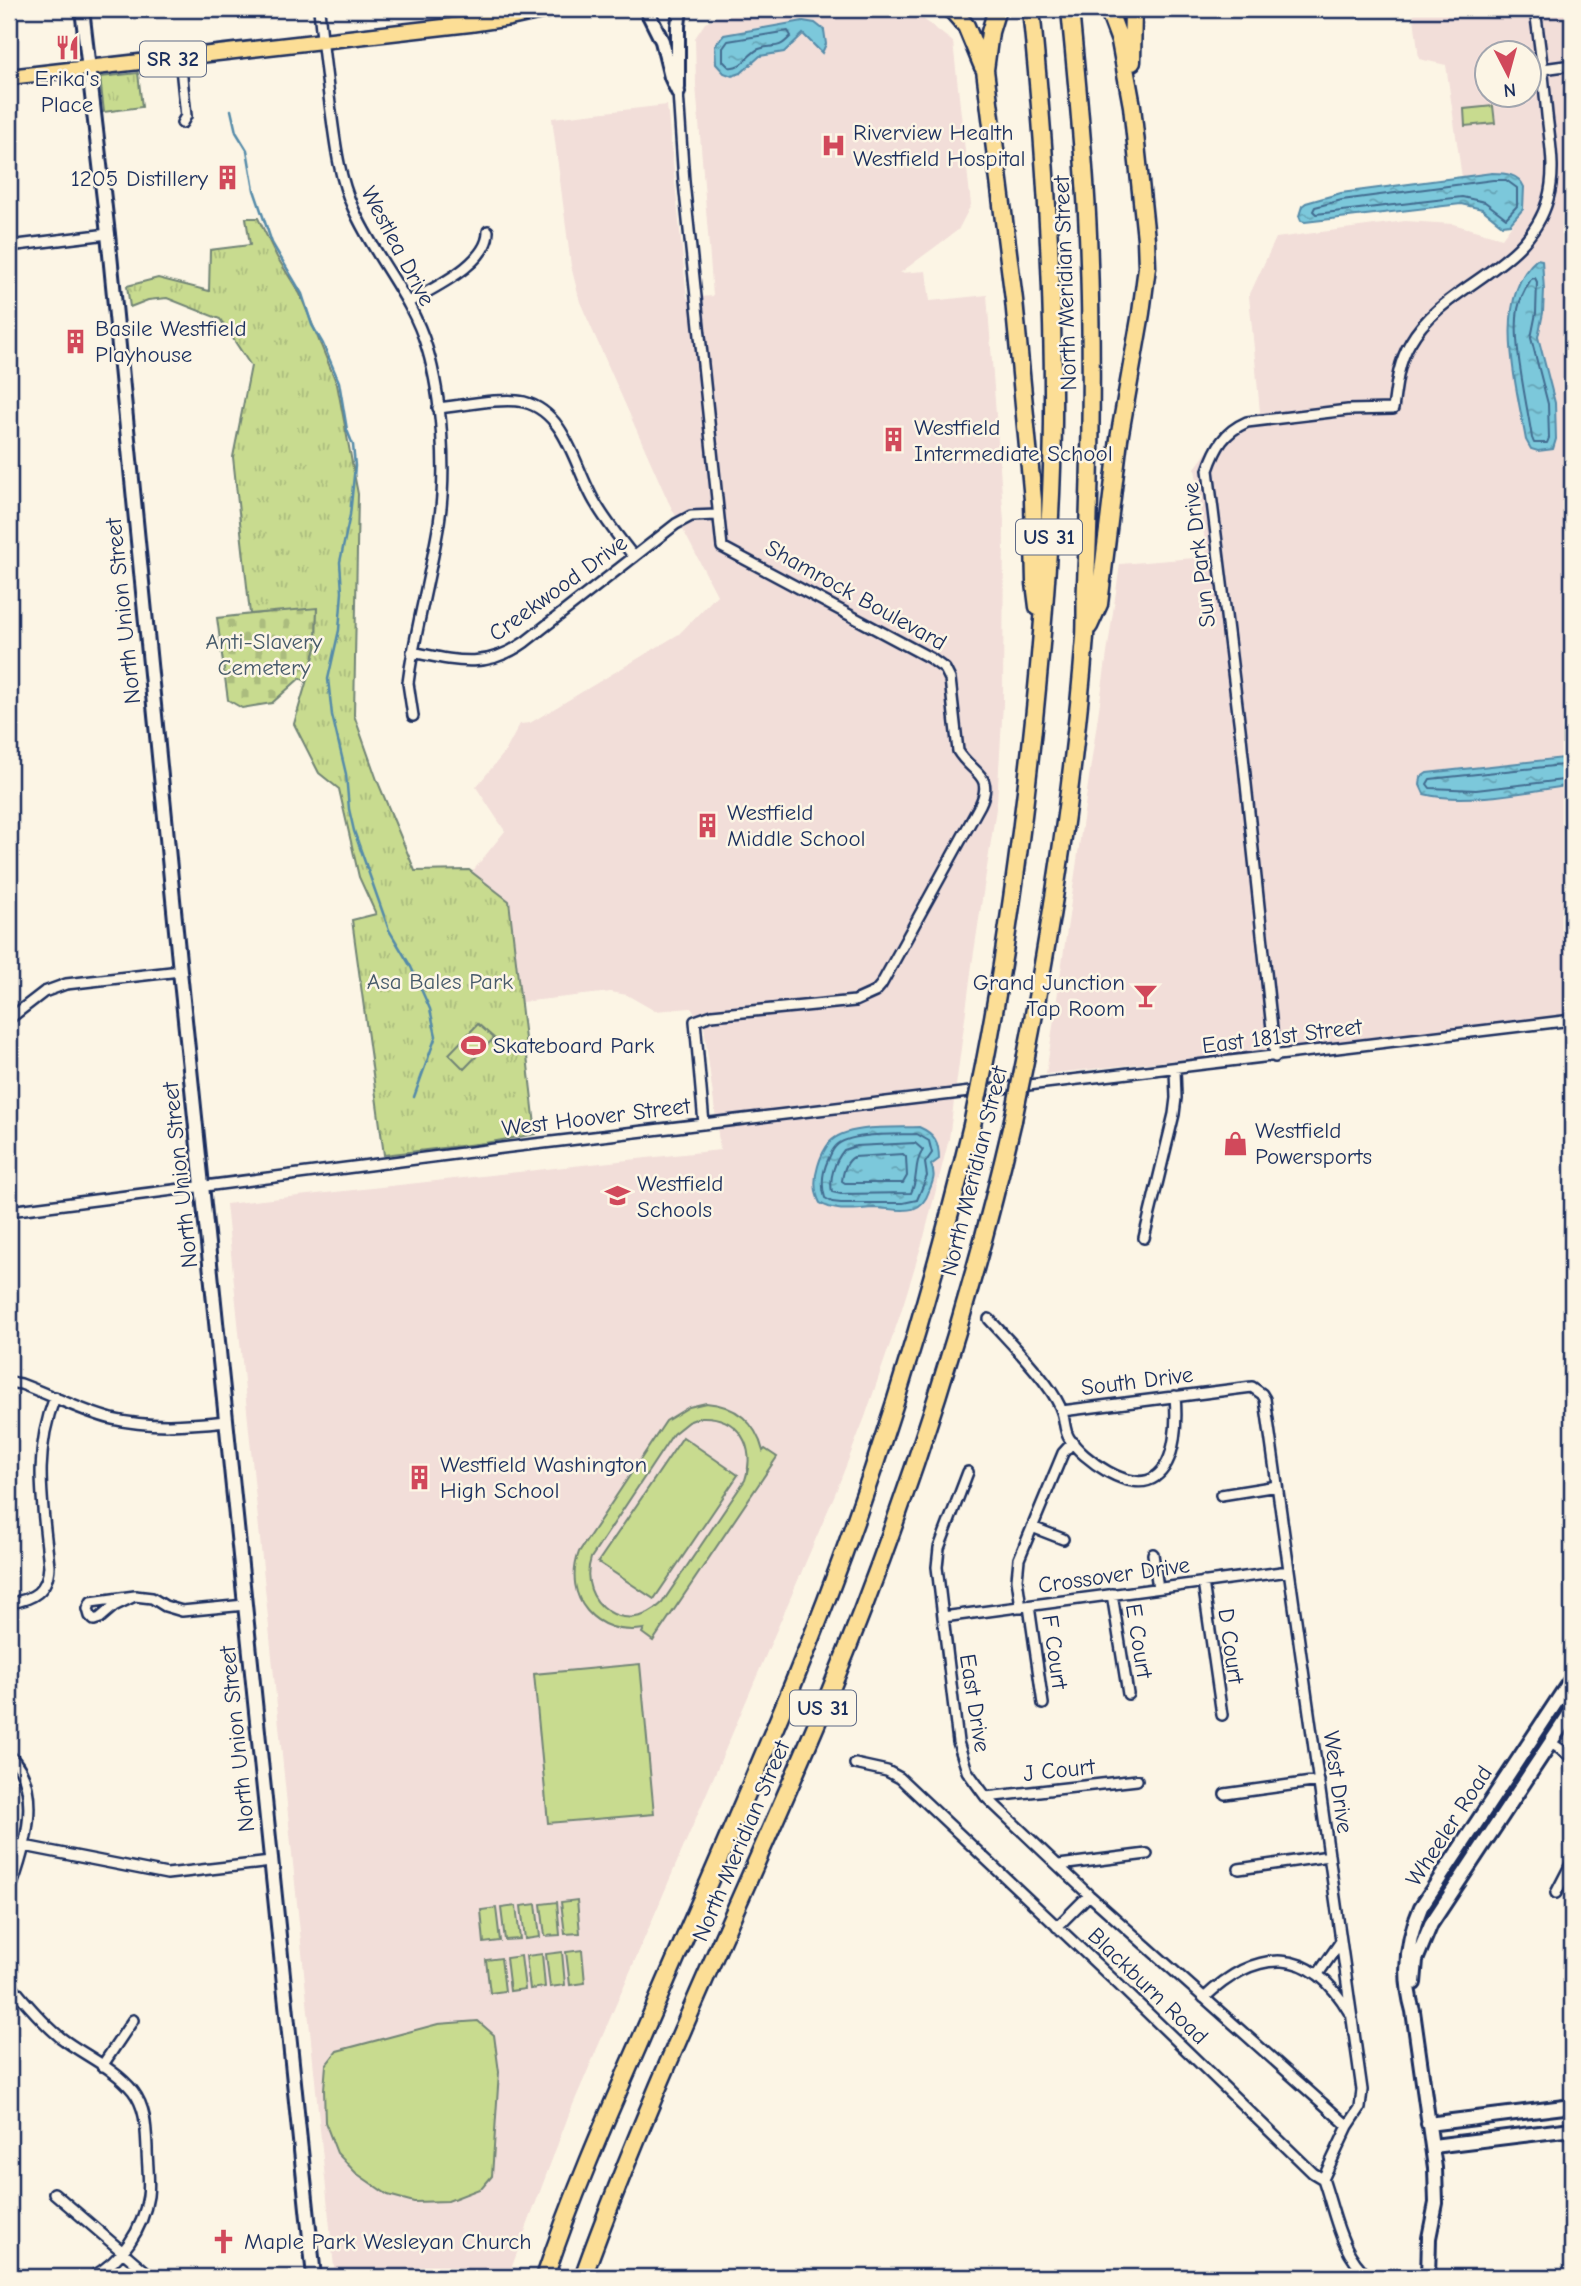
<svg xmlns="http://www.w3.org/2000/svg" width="1581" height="2286" viewBox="0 0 1581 2286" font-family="'Comic Neue',sans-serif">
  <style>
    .built { fill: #f2ded9; fill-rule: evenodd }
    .cemetery { fill: url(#cemetery-stones); stroke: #728576; stroke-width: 2 }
    .park { fill: url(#park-tufts); stroke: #728576; stroke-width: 2 }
    .pitch { fill: #c8db8f; stroke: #728576; stroke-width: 2; fill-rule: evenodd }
    .water { fill: url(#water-ripples); stroke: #558ba9; stroke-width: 2 }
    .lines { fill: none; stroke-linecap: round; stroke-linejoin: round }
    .shore { stroke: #426c90; stroke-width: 2 }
    .stream { stroke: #558ba9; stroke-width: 2.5 }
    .street-casing { stroke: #1b2f5e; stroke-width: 14 }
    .secondary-casing { stroke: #1b2f5e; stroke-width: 18 }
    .primary-casing { stroke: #1b2f5e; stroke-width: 19 }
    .highway-casing { stroke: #1b2f5e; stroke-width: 21 }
    .street { stroke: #fcf5e5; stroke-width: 9 }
    .secondary { stroke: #fcf5e5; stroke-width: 12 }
    .primary { stroke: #fcde96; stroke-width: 14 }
    .highway { stroke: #fcde96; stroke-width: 16 }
    .highway-bridge-casing { stroke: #1b2f5e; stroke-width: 21; stroke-linecap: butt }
    .highway-bridge { stroke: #fcde96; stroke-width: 16 }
    .labels { text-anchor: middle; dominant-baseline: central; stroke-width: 5; stroke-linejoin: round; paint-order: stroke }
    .shield { fill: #fcf5e5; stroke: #5e6a86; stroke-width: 2 }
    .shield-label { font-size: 21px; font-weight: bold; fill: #1b2f5e }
    .poi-label { font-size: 23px; fill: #1b2f5e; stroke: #fcf5e5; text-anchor: start }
    .street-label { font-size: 23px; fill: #1b2f5e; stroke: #fcf5e5 }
    .park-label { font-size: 23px; fill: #465a6a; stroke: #fcf5e5 }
  </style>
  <defs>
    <pattern id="cemetery-stones" width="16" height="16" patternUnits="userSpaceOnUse" patternTransform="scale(1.75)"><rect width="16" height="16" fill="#c8db8f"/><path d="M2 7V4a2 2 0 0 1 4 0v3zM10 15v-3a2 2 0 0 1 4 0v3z" fill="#abbc7e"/></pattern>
    <pattern id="park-tufts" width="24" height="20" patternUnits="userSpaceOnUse" patternTransform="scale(1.75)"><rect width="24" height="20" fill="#c8db8f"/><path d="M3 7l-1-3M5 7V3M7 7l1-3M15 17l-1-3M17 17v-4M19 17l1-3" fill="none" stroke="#abbc7e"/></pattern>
    <pattern id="water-ripples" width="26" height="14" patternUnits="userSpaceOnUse" patternTransform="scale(1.75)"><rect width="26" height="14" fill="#7cc8db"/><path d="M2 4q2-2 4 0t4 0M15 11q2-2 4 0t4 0" fill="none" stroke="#65a3b5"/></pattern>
  </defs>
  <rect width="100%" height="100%" fill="#fcf5e5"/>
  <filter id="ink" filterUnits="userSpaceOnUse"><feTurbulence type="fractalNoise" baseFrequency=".0143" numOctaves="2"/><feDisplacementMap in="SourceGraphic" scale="14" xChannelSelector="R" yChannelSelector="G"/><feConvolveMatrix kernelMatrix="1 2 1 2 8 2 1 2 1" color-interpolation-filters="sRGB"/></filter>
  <g filter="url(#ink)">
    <path class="built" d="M804,9H902L917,14L953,42L971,205L958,230L900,273L926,271L930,301L987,295L1004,521L1003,704L997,802L972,965L949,1139L924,1237L900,1315L865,1417L835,1494L569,2114L508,2277H335L226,1204L720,1150L704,1027L691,1008L655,1011L627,995L611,992L521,1002L509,901L472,872L505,831L476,787L505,752L520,724L530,723L679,634L717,595L668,501L580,302L571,266L552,118L667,105L687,298L713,296L696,85L695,38L705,23L717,17Z
      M1413,9H1572V1017L1046,1074L1120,564L1207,557L1195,468L1223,431L1260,412L1249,296L1276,238L1405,221L1453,224L1502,238L1518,216L1506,173L1462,178L1446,65L1419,59ZM1486,52H1528V94H1486Z"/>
    <path class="cemetery" d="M317,607L316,649L306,681L300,678L272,703L242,708L228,700L217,618Z"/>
    <path class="park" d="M138,73L142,107L104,112L100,77Z
      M246,218H258L277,257L300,294L337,384L358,494L354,715L377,780L415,871L469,870L509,901L536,1134L485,1143L384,1155L352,920L376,914L359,877L339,789L319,773L294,724L316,649L317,608L250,614L233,457L251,366L220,319L167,298L148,300L130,307L127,286L158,278L209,291L210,250L250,245Z"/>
    <path class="pitch" d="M1493,106L1495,123L1465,126L1464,109Z
      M478,1024L494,1038L464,1069L449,1054Z
      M706,1403C736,1405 756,1423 763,1451L765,1449L777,1457L653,1641L642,1633L644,1629C596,1637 562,1598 579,1552L666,1421L689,1407ZM701,1417C738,1415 757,1447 745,1480L662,1603C627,1638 576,1604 591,1558L673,1434L688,1422Z
      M683,1437L738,1475L654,1599L598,1562Z
      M640,1664L654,1814L548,1823L534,1674Z
      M577,1900L580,1933L565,1934L561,1902Z
      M557,1902L560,1935L545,1936L541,1904Z
      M536,1904L540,1937L525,1939L521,1906Z
      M516,1906L520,1939L505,1940L501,1908Z
      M496,1908L500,1941L484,1943L481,1910Z
      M582,1950L585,1983L570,1985L566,1952Z
      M562,1952L565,1985L550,1987L546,1954Z
      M542,1954L545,1987L530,1989L526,1956Z
      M521,1956L525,1989L510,1991L506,1958Z
      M501,1958L505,1991L490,1993L486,1960Z
      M478,2021L494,2035L499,2072L492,2176L482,2188L448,2201L414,2202L388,2195L356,2173L337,2153L325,2122L324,2089L326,2065L337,2051L438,2024Z"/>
    <path class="water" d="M803,21L815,23L824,30L826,44L822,53L803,34L784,52L760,56L741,73L732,76L724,73L716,64L715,45L724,35Z
      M1492,173C1505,173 1519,174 1524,187L1523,209L1510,224L1502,225L1482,209L1461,204L1305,222L1301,221L1299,216L1302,206L1306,203L1341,193Z
      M1537,259L1542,260L1544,290L1543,313L1538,337L1555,403L1556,439L1553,449L1538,451L1531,449L1526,440C1517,388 1491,298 1537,259Z
      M1572,757V785C1531,791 1464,805 1424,794L1420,785L1421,777L1427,773Z
      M919,1127C935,1134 939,1142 939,1159L931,1165C936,1175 933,1181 929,1191C920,1219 897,1208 873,1208C855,1209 836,1213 820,1203C814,1191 814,1179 818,1166C820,1159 825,1148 830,1142C845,1124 897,1128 919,1127Z"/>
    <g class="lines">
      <path class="shore" d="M788,31L791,36C776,52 775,43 759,49C747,54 743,69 729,67L723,61V48L728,41Z
        M1493,180H1506L1517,188V206L1506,218L1485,202L1462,197L1316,214L1313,211L1315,207L1342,200Z
        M1535,278L1537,282L1536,313L1531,338L1548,404L1549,438L1547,443H1534L1532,438C1527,403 1512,342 1518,309C1520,298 1525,289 1531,279Z
        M1572,764L1430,779L1427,784L1430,788L1476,790L1572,779
        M917,1134L929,1141L932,1153L925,1163L927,1176L917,1200L903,1203H841L832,1202L825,1198C821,1185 822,1173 828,1160C830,1156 832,1150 836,1146C849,1132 898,1135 917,1134Z
        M915,1143L923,1150C913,1165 919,1177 911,1193L841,1194L832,1192C829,1177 835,1161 844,1150L856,1146Z
        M903,1154L906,1157L907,1176L903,1183H845L842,1181C843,1173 846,1161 854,1157Z"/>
      <path class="stream" d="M231,110L236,132L247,150L254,190L272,243L302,294L312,325L323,344L339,382L347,430L353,445L355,466L350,515L340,562L342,592L339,630L328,679L332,715L346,774L349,809L354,831L389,930L411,967L430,1009L436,1036L414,1097"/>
      <defs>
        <path id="street" d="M319,9C322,41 326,72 330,104C335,140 338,175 353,208C374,257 412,296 427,348C442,398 447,472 439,523C431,572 418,620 410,669L408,683L413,716
          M180,58L186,116L182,123
          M1543,69L1572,65
          M678,92L684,182L722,547L930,658L945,669L950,679L958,751C971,773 995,774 980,805L881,985L875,992L855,1001L712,1015L695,1021L704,1124
          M9,246L108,234
          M409,302C433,288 489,263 488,231
          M438,408C460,406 503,397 524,402C568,413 575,471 596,504C607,523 621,540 634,557
          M412,652C456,661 486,670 525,642L676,524L691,516L717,515
          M9,1019L44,992L66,984L180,971
          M1275,1057L1241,737L1208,470C1216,447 1224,432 1247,422L1348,410L1393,409C1396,387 1398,363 1410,343C1444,283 1528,271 1548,199C1556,171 1550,143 1547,115C1544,79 1540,44 1535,9
          M9,1211L510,1147L1572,1020
          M1144,1238L1174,1114L1176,1098L1175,1069
          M989,1319C1008,1340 1029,1361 1046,1384C1052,1392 1059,1402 1062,1412C1065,1420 1064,1430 1069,1438C1082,1459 1131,1494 1155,1477C1177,1462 1177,1419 1175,1396
          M9,1382L21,1384C51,1395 81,1411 112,1419C150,1428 188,1425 226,1421
          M1062,1411L1252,1387L1262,1394L1265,1399L1362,2090L1360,2108L1348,2126L1323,2179
          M968,1472L939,1548L937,1567L958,1742L967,1771L986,1797L1089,1895L1348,2126
          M1221,1495L1277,1486
          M1032,1527L1063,1539
          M1153,1554L1158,1588
          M1203,1582L1222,1715
          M1112,1594L1128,1694
          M135,1596L114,1606L100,1618L94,1620L90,1616L88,1609L91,1602L135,1596L152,1598L165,1606L182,1611L245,1605
          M9,1603C33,1600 48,1591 49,1566C43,1505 32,1456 55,1397
          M1029,1606L1043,1704
          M1021,1607L1017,1579L1019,1559L1063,1453L1073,1442
          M943,1617L1289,1571
          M1551,1743L1572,1757
          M9,1755C45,1788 24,1854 9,1893
          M855,1764L887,1771L900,1778L1119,1985L1313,2173L1323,2179C1335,2213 1340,2253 1369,2277
          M1225,1794L1319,1781
          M986,1797L1137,1780
          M9,1843L167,1874L271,1862
          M1059,1865L1147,1854
          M1239,1869L1329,1856
          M1556,1893L1572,1862
          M1057,1927L1089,1895
          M1318,1974L1341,1941
          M9,1982C24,2001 41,2021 60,2037C83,2055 115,2068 133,2091C146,2108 146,2128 147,2148C147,2163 150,2181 148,2196C143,2230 122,2260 92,2277
          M1204,1998C1257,1948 1310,1945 1349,2012
          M102,2066L133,2020
          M54,2193L152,2277"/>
        <path id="secondary" d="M82,9L108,234L180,971L314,2277
          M646,9L662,41L671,77L678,92
          M678,88V26L680,9
          M1414,1983L1416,1960L1431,1924L1572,1710
          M1428,2124L1572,2106
          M1433,2146L1572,2129
          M1428,2277L1429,2238L1436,2203L1435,2168L1413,2011C1403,1976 1406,1941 1421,1907L1572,1678"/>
        <path id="primary" d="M467,17L496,9
          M9,77L470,24L510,18L551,9"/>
        <path id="highway" d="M951,9L966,26L983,67
          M997,9L990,32L985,70L1014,300L1033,500L1035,583L1038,607
          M1132,62L1133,9
          M1089,626L1099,604L1119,439L1141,313L1147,267L1146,239L1132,106L1120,41L1108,9
          M1026,1056C1053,918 1074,778 1085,637C1086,620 1085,602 1086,584C1091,468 1093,352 1088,235C1085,160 1077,84 1070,9
          M985,1061C1007,947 1022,834 1034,719C1044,620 1052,522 1053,422C1054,284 1045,146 1031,9
          M545,2277C571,2199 604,2123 637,2048C689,1927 743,1806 793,1684C868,1502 926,1316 972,1125
          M583,2277C654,2081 746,1892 827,1699C904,1512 967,1318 1013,1120"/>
      </defs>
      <use href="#street" class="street-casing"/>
      <use href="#secondary" class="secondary-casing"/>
      <use href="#primary" class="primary-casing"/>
      <use href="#highway" class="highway-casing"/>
      <use href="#street" class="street"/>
      <use href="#secondary" class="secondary"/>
      <use href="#primary" class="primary"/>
      <use href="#highway" class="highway"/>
      <defs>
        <path id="highway-bridge" d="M1013,1120L1026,1056
          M972,1125L985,1061"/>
      </defs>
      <use href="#highway-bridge" class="highway-bridge-casing"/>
      <use href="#highway-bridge" class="highway-bridge"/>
    </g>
  </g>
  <defs>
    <symbol id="restaurant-bare" viewBox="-9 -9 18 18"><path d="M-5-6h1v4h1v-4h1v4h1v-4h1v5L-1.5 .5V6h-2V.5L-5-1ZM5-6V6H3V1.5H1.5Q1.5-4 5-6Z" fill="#d1495b" stroke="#fcf5e5" stroke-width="2.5" paint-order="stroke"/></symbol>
    <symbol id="hospital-bare" viewBox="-9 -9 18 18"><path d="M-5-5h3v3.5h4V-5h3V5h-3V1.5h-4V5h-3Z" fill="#d1495b" stroke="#fcf5e5" stroke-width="2.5" paint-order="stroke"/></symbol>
    <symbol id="building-bare" viewBox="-9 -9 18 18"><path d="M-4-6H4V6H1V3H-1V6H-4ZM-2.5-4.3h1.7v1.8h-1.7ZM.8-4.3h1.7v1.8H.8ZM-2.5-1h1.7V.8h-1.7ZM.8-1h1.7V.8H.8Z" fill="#d1495b" stroke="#fcf5e5" stroke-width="2.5" paint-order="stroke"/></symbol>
    <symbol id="bar-bare" viewBox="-9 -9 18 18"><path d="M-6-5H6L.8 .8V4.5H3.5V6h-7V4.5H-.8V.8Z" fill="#d1495b" stroke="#fcf5e5" stroke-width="2.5" paint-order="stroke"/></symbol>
    <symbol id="stadium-bare" viewBox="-9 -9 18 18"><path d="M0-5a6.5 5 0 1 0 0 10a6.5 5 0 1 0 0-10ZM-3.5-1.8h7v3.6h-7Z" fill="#d1495b" stroke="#fcf5e5" stroke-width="2.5" paint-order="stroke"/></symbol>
    <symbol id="shop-bare" viewBox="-9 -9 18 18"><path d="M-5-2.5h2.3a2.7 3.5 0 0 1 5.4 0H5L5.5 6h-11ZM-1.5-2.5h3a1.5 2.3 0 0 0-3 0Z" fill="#d1495b" stroke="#fcf5e5" stroke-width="2.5" paint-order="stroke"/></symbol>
    <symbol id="school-bare" viewBox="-9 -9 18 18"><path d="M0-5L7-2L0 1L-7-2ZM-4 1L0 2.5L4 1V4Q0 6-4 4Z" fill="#d1495b" stroke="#fcf5e5" stroke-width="2.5" paint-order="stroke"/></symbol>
    <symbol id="church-bare" viewBox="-9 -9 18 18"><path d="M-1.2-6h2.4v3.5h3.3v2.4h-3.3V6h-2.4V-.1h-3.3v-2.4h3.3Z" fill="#d1495b" stroke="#fcf5e5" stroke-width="2.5" paint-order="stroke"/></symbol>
  </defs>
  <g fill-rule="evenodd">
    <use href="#restaurant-bare" x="50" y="30" width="35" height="35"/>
    <use href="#hospital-bare" x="816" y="128" width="35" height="35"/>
    <use href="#building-bare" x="210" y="160" width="35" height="35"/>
    <use href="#building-bare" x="58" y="324" width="35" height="35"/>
    <use href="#building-bare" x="876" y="422" width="35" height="35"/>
    <use href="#building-bare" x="690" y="808" width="35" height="35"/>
    <use href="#bar-bare" x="1128" y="978" width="35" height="35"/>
    <use href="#stadium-bare" x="456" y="1028" width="35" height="35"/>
    <use href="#shop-bare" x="1218" y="1126" width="35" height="35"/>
    <use href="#school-bare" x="600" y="1178" width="35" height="35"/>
    <use href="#building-bare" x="402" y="1460" width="35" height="35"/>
    <use href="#church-bare" x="206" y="2224" width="35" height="35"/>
  </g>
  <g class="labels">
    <g class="shield">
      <rect x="140" y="41.5" width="66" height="35" rx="5"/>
      <rect x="1016" y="519.5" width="66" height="35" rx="5"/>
      <rect x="790" y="1690.5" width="66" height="35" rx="5"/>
    </g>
    <g class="shield-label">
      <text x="173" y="59">SR 32</text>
      <text x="1049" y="537">US 31</text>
      <text x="823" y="1708">US 31</text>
    </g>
    <g class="poi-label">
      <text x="67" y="78" text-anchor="middle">Erika's<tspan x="67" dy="26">Place</tspan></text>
      <text x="853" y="132">Riverview Health<tspan x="853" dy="26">Westfield Hospital</tspan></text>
      <text x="208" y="178" text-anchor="end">1205 Distillery</text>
      <text x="95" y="328">Basile Westfield<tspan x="95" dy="26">Playhouse</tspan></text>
      <text x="914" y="427">Westfield<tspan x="914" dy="26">Intermediate School</tspan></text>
      <text x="727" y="812">Westfield<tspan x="727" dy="26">Middle School</tspan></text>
      <text x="1125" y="982" text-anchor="end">Grand Junction<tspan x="1125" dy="26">Tap Room</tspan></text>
      <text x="493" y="1045">Skateboard Park</text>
      <text x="1255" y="1130">Westfield<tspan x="1255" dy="26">Powersports</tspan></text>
      <text x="637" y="1183">Westfield<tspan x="637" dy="26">Schools</tspan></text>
      <text x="440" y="1464">Westfield Washington<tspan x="440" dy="26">High School</tspan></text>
      <text x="244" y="2241">Maple Park Wesleyan Church</text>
    </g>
    <g class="street-label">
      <text transform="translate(398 246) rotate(62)">Westlea Drive</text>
      <text transform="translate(1065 283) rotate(-92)">North Meridian Street</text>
      <text transform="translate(1199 555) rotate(-97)">Sun Park Drive</text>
      <text transform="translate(558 588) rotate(-36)">Creekwood Drive</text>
      <text transform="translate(856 595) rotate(29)">Shamrock Boulevard</text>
      <text transform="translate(123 611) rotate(-96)">North Union Street</text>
      <text transform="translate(1282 1036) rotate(-7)">East 181st Street</text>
      <text transform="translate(596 1117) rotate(-7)">West Hoover Street</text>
      <text transform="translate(974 1171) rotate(-76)">North Meridian Street</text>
      <text transform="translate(180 1175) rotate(-96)">North Union Street</text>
      <text transform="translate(1137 1381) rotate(-7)">South Drive</text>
      <text transform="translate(1114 1575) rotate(-8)">Crossover Drive</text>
      <text transform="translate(1139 1641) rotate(81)">E Court</text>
      <text transform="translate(1231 1646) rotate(82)">D Court</text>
      <text transform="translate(1055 1652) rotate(82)">F Court</text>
      <text transform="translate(975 1703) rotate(81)">East Drive</text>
      <text transform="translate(237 1739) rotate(-96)">North Union Street</text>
      <text transform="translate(1059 1770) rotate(-6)">J Court</text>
      <text transform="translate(1338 1782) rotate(82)">West Drive</text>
      <text transform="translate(1449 1826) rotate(-57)">Wheeler Road</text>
      <text transform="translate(741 1841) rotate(-67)">North Meridian Street</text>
      <text transform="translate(1148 1986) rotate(44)">Blackburn Road</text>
    </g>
    <g class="park-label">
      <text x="264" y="641">Anti-Slavery<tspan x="264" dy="26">Cemetery</tspan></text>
      <text x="440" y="981">Asa Bales Park</text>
    </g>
  </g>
  <rect width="1581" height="2286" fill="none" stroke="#fcf5e5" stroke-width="35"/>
  <rect x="18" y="18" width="1546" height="2251" fill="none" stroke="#1b2f5e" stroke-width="2.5" filter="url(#ink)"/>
  <g transform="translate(1508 74) rotate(174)"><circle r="33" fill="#fcf5e5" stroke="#a2a6af" stroke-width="2"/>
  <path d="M0-5L12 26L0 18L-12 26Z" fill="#d1495b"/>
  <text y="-10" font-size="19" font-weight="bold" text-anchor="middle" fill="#1b2f5e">N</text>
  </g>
</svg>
